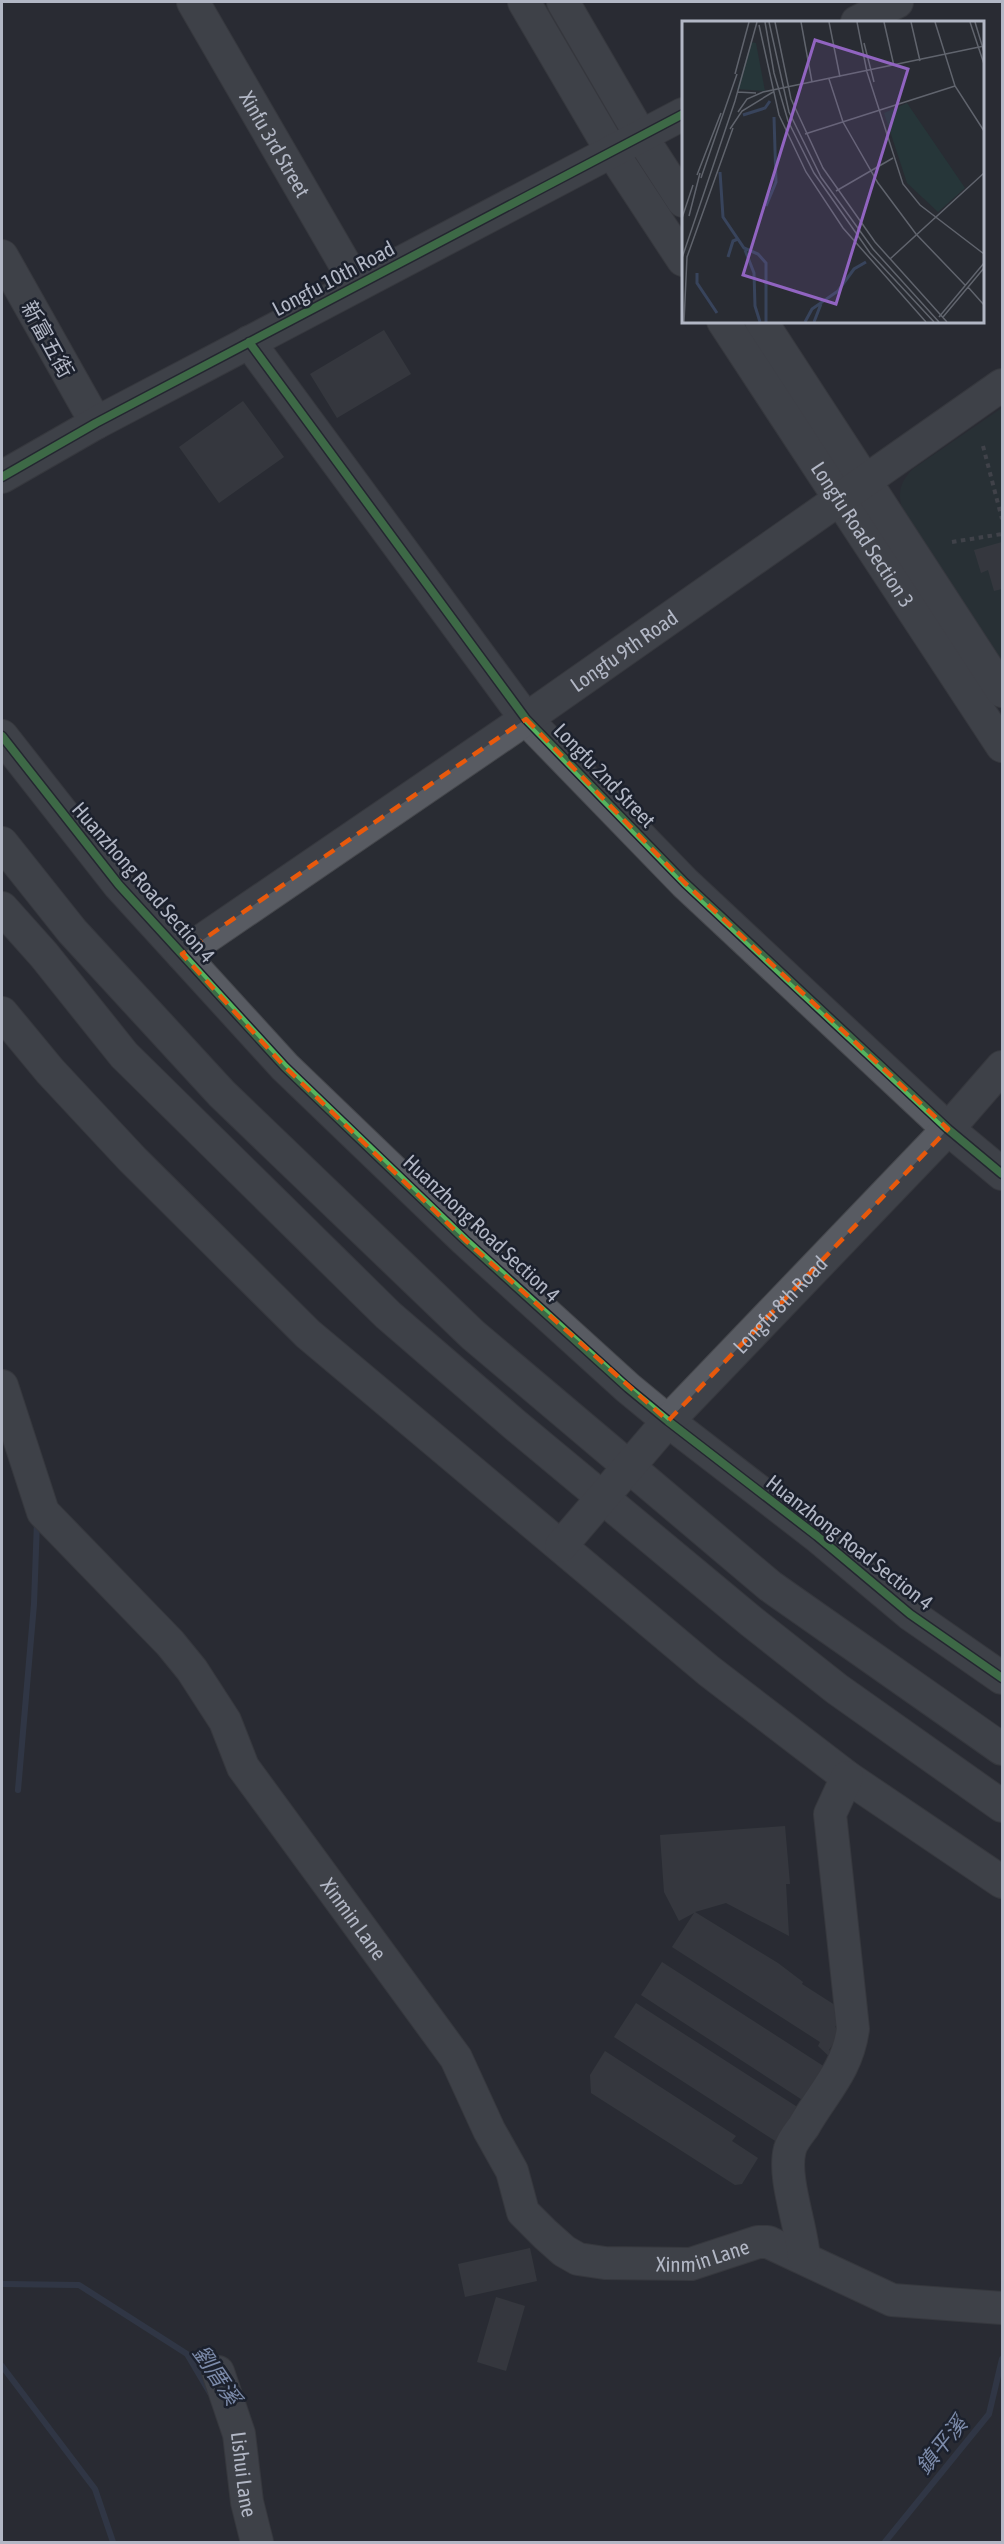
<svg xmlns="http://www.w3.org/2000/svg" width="1004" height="2544" viewBox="0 0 1004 2544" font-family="'Asap Condensed','Noto Sans TC',sans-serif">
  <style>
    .green { fill: #263639 }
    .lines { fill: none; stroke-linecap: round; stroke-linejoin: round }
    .stream { stroke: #38445c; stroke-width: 6 }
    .building { fill: #43464c }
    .minor-casing { stroke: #45474c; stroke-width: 34 }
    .path { stroke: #5b5e65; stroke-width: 4; stroke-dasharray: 4.5 4.5; stroke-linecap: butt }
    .minor { stroke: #585b62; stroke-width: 32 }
    .cycleway-casing { stroke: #1c212d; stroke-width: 11 }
    .cycleway { stroke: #56b35d; stroke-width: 8 }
    .marked { fill: none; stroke: #e8590c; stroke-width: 4.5; stroke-dasharray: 12 8; stroke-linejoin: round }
    .labels { text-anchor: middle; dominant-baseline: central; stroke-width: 5; stroke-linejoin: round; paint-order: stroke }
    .street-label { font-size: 21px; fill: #b2b7c5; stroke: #1c212d }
    .water-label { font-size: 22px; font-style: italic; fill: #7c8baa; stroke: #1c212d }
    .inset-river { fill: none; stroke: #38445c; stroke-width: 3 }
    .inset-road { fill: none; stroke: #60646d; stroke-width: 1.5 }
    .view { fill: #9164c1; fill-opacity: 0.15; stroke: #9164c1; stroke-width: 3 }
    .inset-edge { fill: none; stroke: #b2b7c5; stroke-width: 3 }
  </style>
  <rect width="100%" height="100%" fill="#292c33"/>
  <path class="green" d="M1002,408V663L903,511C897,493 900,482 913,469Z"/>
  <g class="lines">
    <path class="stream" d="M18,1790L34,1604L37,1521
      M2,2284L79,2285L187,2354L210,2393
      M2,2366L95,2489L113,2542
      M885,2542L989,2414L1002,2359"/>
  </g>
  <path class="building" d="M384,330L411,374L337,418L310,374Z
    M243,401L284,457L219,503L179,447Z
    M1002,542V589L994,591L988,570L981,573L974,550Z
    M785,1826L790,1884H786L789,1936L726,1903L695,1912L778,1963L803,1982L802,1984L838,2007L834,2013L841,2017L835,2027L842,2031L829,2050L836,2055L833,2060L818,2046L820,2042L672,1947L694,1913L679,1921L664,1892L660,1835Z
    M662,1962L828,2069L807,2103L641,1995Z
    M636,2003L802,2110L780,2144L614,2037Z
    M605,2051L736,2136L732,2141L758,2158L742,2184L735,2185L591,2093L590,2075Z
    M530,2248L537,2281L465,2297L458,2264Z
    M496,2297L525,2306L506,2371L477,2362Z"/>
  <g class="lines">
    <defs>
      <g id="minor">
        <path id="s1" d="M193,2L357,285"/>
        <path d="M524,2L612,152L683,260"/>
        <path d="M563,2L641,136L683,201"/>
        <path d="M857,22L897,2"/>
        <path d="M2,256L96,423"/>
        <path id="s2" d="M723,321L1002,746"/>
        <path d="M761,321L1002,691"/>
        <path d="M249,342L526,719L685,883L948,1129L1002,1174"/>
        <path d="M2,477L96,423L683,114"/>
        <path d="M2,736L119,885L285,1067L465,1240L628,1388L668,1421L817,1536L910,1614L1002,1678"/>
        <path d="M2,843L72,931L222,1094L473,1335L770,1586L1002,1749"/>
        <path d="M2,908L44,955L124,1055L388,1315L514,1424L752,1622L837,1689L1002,1806"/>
        <path id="s3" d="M182,954L526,719L1002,385"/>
        <path d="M2,1013L50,1071L132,1159L308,1334L709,1671L847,1777L1002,1882"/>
        <path id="s4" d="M2,1386L43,1512L170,1643L192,1670L225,1721L243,1767L456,2058L489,2130L512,2171L523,2212L545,2234L564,2251L578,2259L605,2263L691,2264L758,2242H768L892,2300L1002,2308"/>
        <path id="s5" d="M561,1546L668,1421L948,1129L1002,1067"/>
        <path d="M804,2258C802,2227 782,2177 790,2149C792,2141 799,2133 804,2126C824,2091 847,2071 853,2029L830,1814L847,1777"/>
        <path id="s6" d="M218,2372L239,2434L247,2502L257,2542"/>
      </g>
    </defs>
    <use href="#minor" class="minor-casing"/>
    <path class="path" d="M983,446L1002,519
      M952,542L1002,534"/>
    <use href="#minor" class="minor"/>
    <defs>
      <path id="cycleway" d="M249,342L526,719L685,883L948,1129L1002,1174
        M2,477L96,423L683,114
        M2,736L119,885L285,1067L465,1240L628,1388L668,1421L817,1536L910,1614L1002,1678"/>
    </defs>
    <use href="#cycleway" class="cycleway-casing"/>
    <use href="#cycleway" class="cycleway"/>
  </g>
  <path d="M0 0H1004V2544H0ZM526,719L685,883L948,1129L668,1421L465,1240L285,1067L182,954Z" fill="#292c33" fill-opacity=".55" fill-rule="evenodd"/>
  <path class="marked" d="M526,719L685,883L948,1129L668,1421L465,1240L285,1067L182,954Z"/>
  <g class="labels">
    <g class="street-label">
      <text stroke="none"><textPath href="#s1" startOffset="164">Xinfu 3rd Street</textPath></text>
      <text transform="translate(333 278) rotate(-28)">Longfu 10th Road</text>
      <text transform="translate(48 339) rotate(61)">新富五街</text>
      <text stroke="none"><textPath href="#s2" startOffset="255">Longfu Road Section 3</textPath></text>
      <text stroke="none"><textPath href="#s3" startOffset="536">Longfu 9th Road</textPath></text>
      <text transform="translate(605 775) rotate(46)">Longfu 2nd Street</text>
      <text transform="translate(144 882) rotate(49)">Huanzhong Road Section 4</text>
      <text transform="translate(482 1228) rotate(43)">Huanzhong Road Section 4</text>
      <text stroke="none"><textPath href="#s5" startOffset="326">Longfu 8th Road</textPath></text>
      <text transform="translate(850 1542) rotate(38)">Huanzhong Road Section 4</text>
      <text stroke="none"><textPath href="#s4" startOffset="648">Xinmin Lane</textPath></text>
      <text stroke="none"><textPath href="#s4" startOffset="1188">Xinmin Lane</textPath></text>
      <text stroke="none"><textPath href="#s6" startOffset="106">Lishui Lane</textPath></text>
    </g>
    <g class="water-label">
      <text transform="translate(217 2375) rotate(56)">劉厝溪</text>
      <text transform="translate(941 2445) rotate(-51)">鎮平溪</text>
    </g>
  </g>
  <g transform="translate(682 21)">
    <rect width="302" height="302" fill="#292c33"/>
    <path d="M69,21L74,22L83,70L55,68ZM225,82L283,167L256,191L225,162L202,92Z" fill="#263639"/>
    <path class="inset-river" d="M61,94L83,87L88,80M38,151L41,196L62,227L76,233L84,242V301M84,185L94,161L92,96M63,229L72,252L73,285L78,301M46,236L51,220L56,218M15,252V262L35,292M123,301L130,288L156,270L172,248L184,241M132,301L139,283"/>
    <path class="inset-road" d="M83,1L92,52L106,100L132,152L188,232L252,301M87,1L107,91L139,156L191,228L257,301M93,1L109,78L141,147L193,221L265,301M119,1L130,61M147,1L158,56M175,1L185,51L221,163L238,184L302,233M202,1L212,45M229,1L238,40M253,1L273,65L302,110M288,1L302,43M293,1L302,31M77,4L97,94L124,151L161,207L244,301M182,22L192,61M53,53L67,1M147,58L161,101L196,162L234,213L283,264M55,71L74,72M56,91L65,78L81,71L302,25M48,108L60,90L91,71M123,113L273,65M15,154L39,92M19,157L55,53M154,170L211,137M7,195L18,152M0,197L11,164M0,237L53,80L75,1M208,238L302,152M286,266L302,284M257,296L302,242M261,296L302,247M2,301L5,236L51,107"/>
    <path class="view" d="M133,19L226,48L154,283L61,254Z"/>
    <rect width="302" height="302" class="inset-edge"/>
  </g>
  <rect width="1004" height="2544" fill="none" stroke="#b2b7c5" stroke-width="6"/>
</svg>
